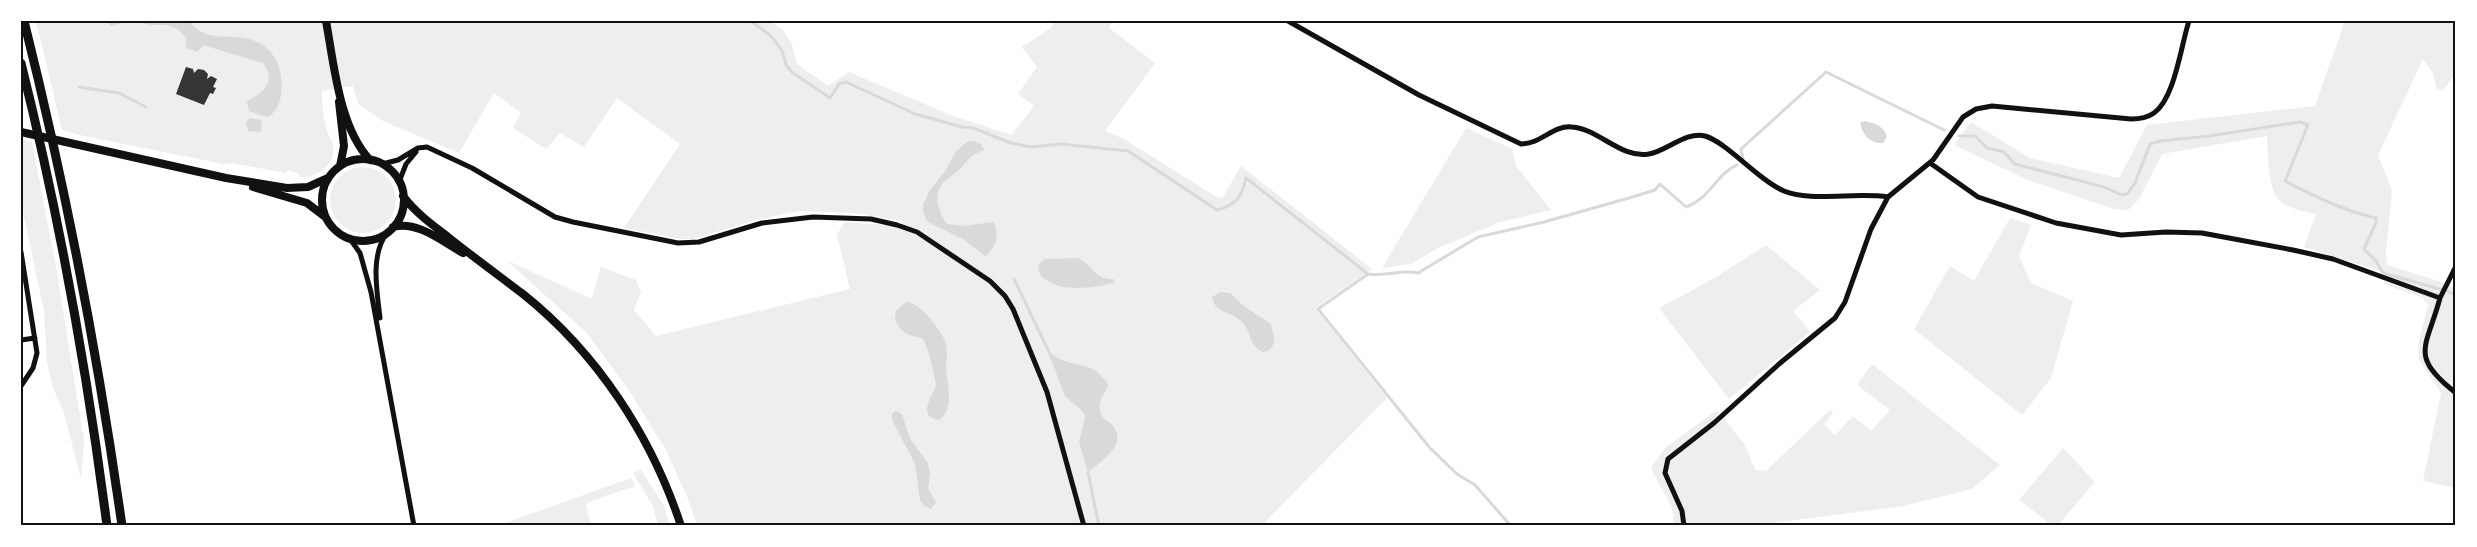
<svg xmlns="http://www.w3.org/2000/svg" width="2477" height="547" viewBox="0 0 2477 547" font-family="Merriweather,serif">
  <style>
    .green { fill: #eee }
    .water { fill: #d9d9d9 }
    .lines { fill: none; stroke-linecap: round; stroke-linejoin: round }
    .stream { stroke: #d9d9d9; stroke-width: 3 }
    .building { fill: #353535 }
    .minor { stroke: #111; stroke-width: 5 }
    .secondary { stroke: #111; stroke-width: 8 }
    .trunk { stroke: #111; stroke-width: 9 }
    .neatline { fill: none; stroke: #111; stroke-width: 2 }
  </style>
  <rect width="100%" height="100%" fill="#fff"/>
  <path class="green" d="M36,21H769L783,30L792,44L797,64L828,86L849,72L953,116L1012,135L1034,106L1018,94L1037,67L1022,47L1051,28L1055,21H1110L1112,23L1109,28L1155,63L1105,131L1124,139L1218,198L1223,197L1241,166L1372,269L1315,308L1387,398L1261,526H697L689,501L665,448L628,389L586,332L506,260L592,299L601,267L636,280L641,292L634,310L656,336L850,289L837,235L844,222L900,226L903,221L853,213L798,211L756,220L693,239H680L624,228L680,144L617,98L584,147L560,133L546,149L513,128L521,113L494,93L459,153L383,121L358,104L353,86L322,91C322,103 323,116 326,128C327,134 333,140 333,146C336,164 317,179 300,177L298,173L288,170L286,173L232,163L224,164L84,136L62,130Z
    M2345,21H2456V74L2443,90H2437L2433,73L2423,59L2378,155L2392,190L2386,252L2387,265L2445,283L2454,288L2456,284V488L2423,481L2441,393L2419,360L2418,344L2428,305L2423,298L2384,284L2386,273L2304,247L2316,214C2304,211 2290,209 2280,201C2268,192 2268,152 2267,136L2162,154L2139,199L2128,210L2114,209L2028,180L1954,145L1971,122L2030,158L2119,178L2147,125L2315,106Z
    M1466,128L1512,149L1516,166L1551,210L1500,222L1438,248L1411,264L1382,268Z
    M21,139L32,142L56,267L84,441L81,479L64,413L53,388L47,363L44,311L21,202Z
    M330 200a33 33 0 1 1 66 0a33 33 0 1 1-66 0Z
    M2010,218L2031,225L2019,256L2031,283L2073,301L2051,378L2022,415L1914,329L1950,266L1974,281Z
    M1766,245L1820,290L1793,311L1810,332L1729,399L1659,308L1713,279Z
    M1872,364L2000,465L1972,489L1903,506L1749,526H1673C1678,507 1657,485 1651,467L1666,447L1717,410L1745,445L1755,470L1766,471L1830,410L1833,413L1824,424L1835,435L1853,416L1871,431L1890,410L1857,385Z
    M2063,448L2095,482L2057,526H2053L2019,500Z
    M641,470L664,506L670,526H658L653,506L633,473Z
    M631,478L635,486L586,503L591,526H497Z"/>
  <path class="water" d="M105,21H189C210,52 250,20 275,58C281,68 283,83 281,94C280,104 276,113 267,117L249,111L247,101C264,92 277,82 263,63L206,46L202,47L197,52L186,48V38L178,29L166,25H151L130,21L111,26Z
    M249,118L262,120L261,132L248,131L246,123Z
    M1864,121C1875,123 1884,126 1887,137L1883,143C1870,144 1862,134 1860,123Z
    M974,141L981,144L985,150C969,155 971,158 960,169C955,174 949,177 945,181C932,194 938,211 947,224L962,226L994,222C999,235 997,247 985,256L963,239L928,222L923,212V205L930,190L945,171L956,151L967,142Z
    M1078,258C1093,265 1095,281 1114,279V283C1092,288 1052,295 1038,271L1039,264L1044,259Z
    M1220,292L1230,293L1245,307L1270,323C1275,334 1278,350 1263,352C1248,346 1252,330 1241,321C1231,311 1214,313 1212,297Z
    M906,302C919,301 943,332 946,344C948,352 946,360 946,367C947,383 955,410 939,420C917,417 931,398 936,386C935,376 927,343 922,338C909,336 900,333 895,319L896,311Z
    M1053,355C1075,370 1090,358 1108,384C1106,394 1098,399 1100,410C1101,418 1105,419 1111,424C1131,443 1100,462 1088,472L1079,442L1085,418L1084,413L1065,396L1050,357Z
    M896,411L902,414L910,439L928,463L930,473L928,489L936,502L931,509L924,506L920,500L915,464L892,420V413Z"/>
  <g class="lines">
    <path class="stream" d="M751,21L772,37L782,51L786,65L793,73L830,98L839,84L846,82L915,114L962,127L973,128L1011,143L1031,147L1061,144L1128,151L1217,210C1236,205 1242,197 1246,178L1368,274C1385,277 1401,269 1418,273L1478,237L1544,222L1629,198L1655,190L1660,184L1686,207C1711,198 1716,174 1737,165
      M79,87L119,93L146,107
      M1959,136H1975L1987,148L2004,152L2015,164L2104,187L2122,195L2127,194L2135,183L2150,144L2160,141L2209,136L2300,122L2308,125L2285,181C2314,196 2344,211 2376,218V223L2364,249L2376,261L2383,273L2443,290
      M1743,159L1741,149L1826,72L1944,130
      M1368,274L1318,309L1430,448L1457,474L1475,485L1511,526
      M1014,279L1051,356
      M2448,291L2456,296
      M1088,472L1099,526"/>
  </g>
  <path class="building" d="M186,67L193,69L194,73L198,69L204,70L208,74L207,79L211,76L217,79L213,87L216,88L213,94L210,93L204,105L176,94Z"/>
  <g class="lines">
    <path class="minor" d="M1288,21L1419,95L1521,144C1541,144 1553,125 1572,127C1599,129 1621,159 1649,154C1667,151 1686,131 1705,136C1728,143 1758,180 1784,191C1809,202 1857,192 1888,197
      M1930,163L1978,197L2056,223L2121,235L2166,232L2202,233L2293,250L2333,259L2440,298C2427,347 2408,356 2456,393
      M382,164L398,160L418,148L427,147L472,168L555,217L573,222L678,243L699,242L762,223L813,217L871,219L897,225L917,232L990,281L1005,296L1013,309L1047,392L1084,526
      M399,182L406,164L416,152
      M350,239L360,253L371,292L414,526
      M21,252L37,353L33,368L21,386
      M2440,298L2456,266
      M380,318C377,291 370,255 387,233
      M21,340L35,338
      M1684,526L1682,511L1665,473L1668,459L1714,423L1779,364L1835,318L1845,302L1871,229L1888,197L1933,160L1963,117L1976,109L1992,106L2131,119C2139,119 2147,118 2154,113C2175,98 2181,45 2189,21"/>
    <path class="secondary" d="M326,21C334,64 339,127 370,160
      M339,102L344,146L340,166
      M21,132L226,178L287,188L308,187L328,178
      M322 200a41 41 0 1 1 82 0a41 41 0 1 1-82 0Z
      M253,187L307,203L324,216
      M403,196C415,212 431,224 447,236C472,256 498,275 523,294C597,353 652,437 681,526
      M393,227C417,220 443,242 463,253"/>
    <path class="trunk" d="M24,21C66,188 98,356 122,526
      M21,63C59,215 87,370 107,526"/>
  </g>
  <rect width="2477" height="547" fill="none" stroke="#ffffff" stroke-width="45"/>
  <rect x="22" y="22" width="2432" height="502" class="neatline"/>
</svg>
